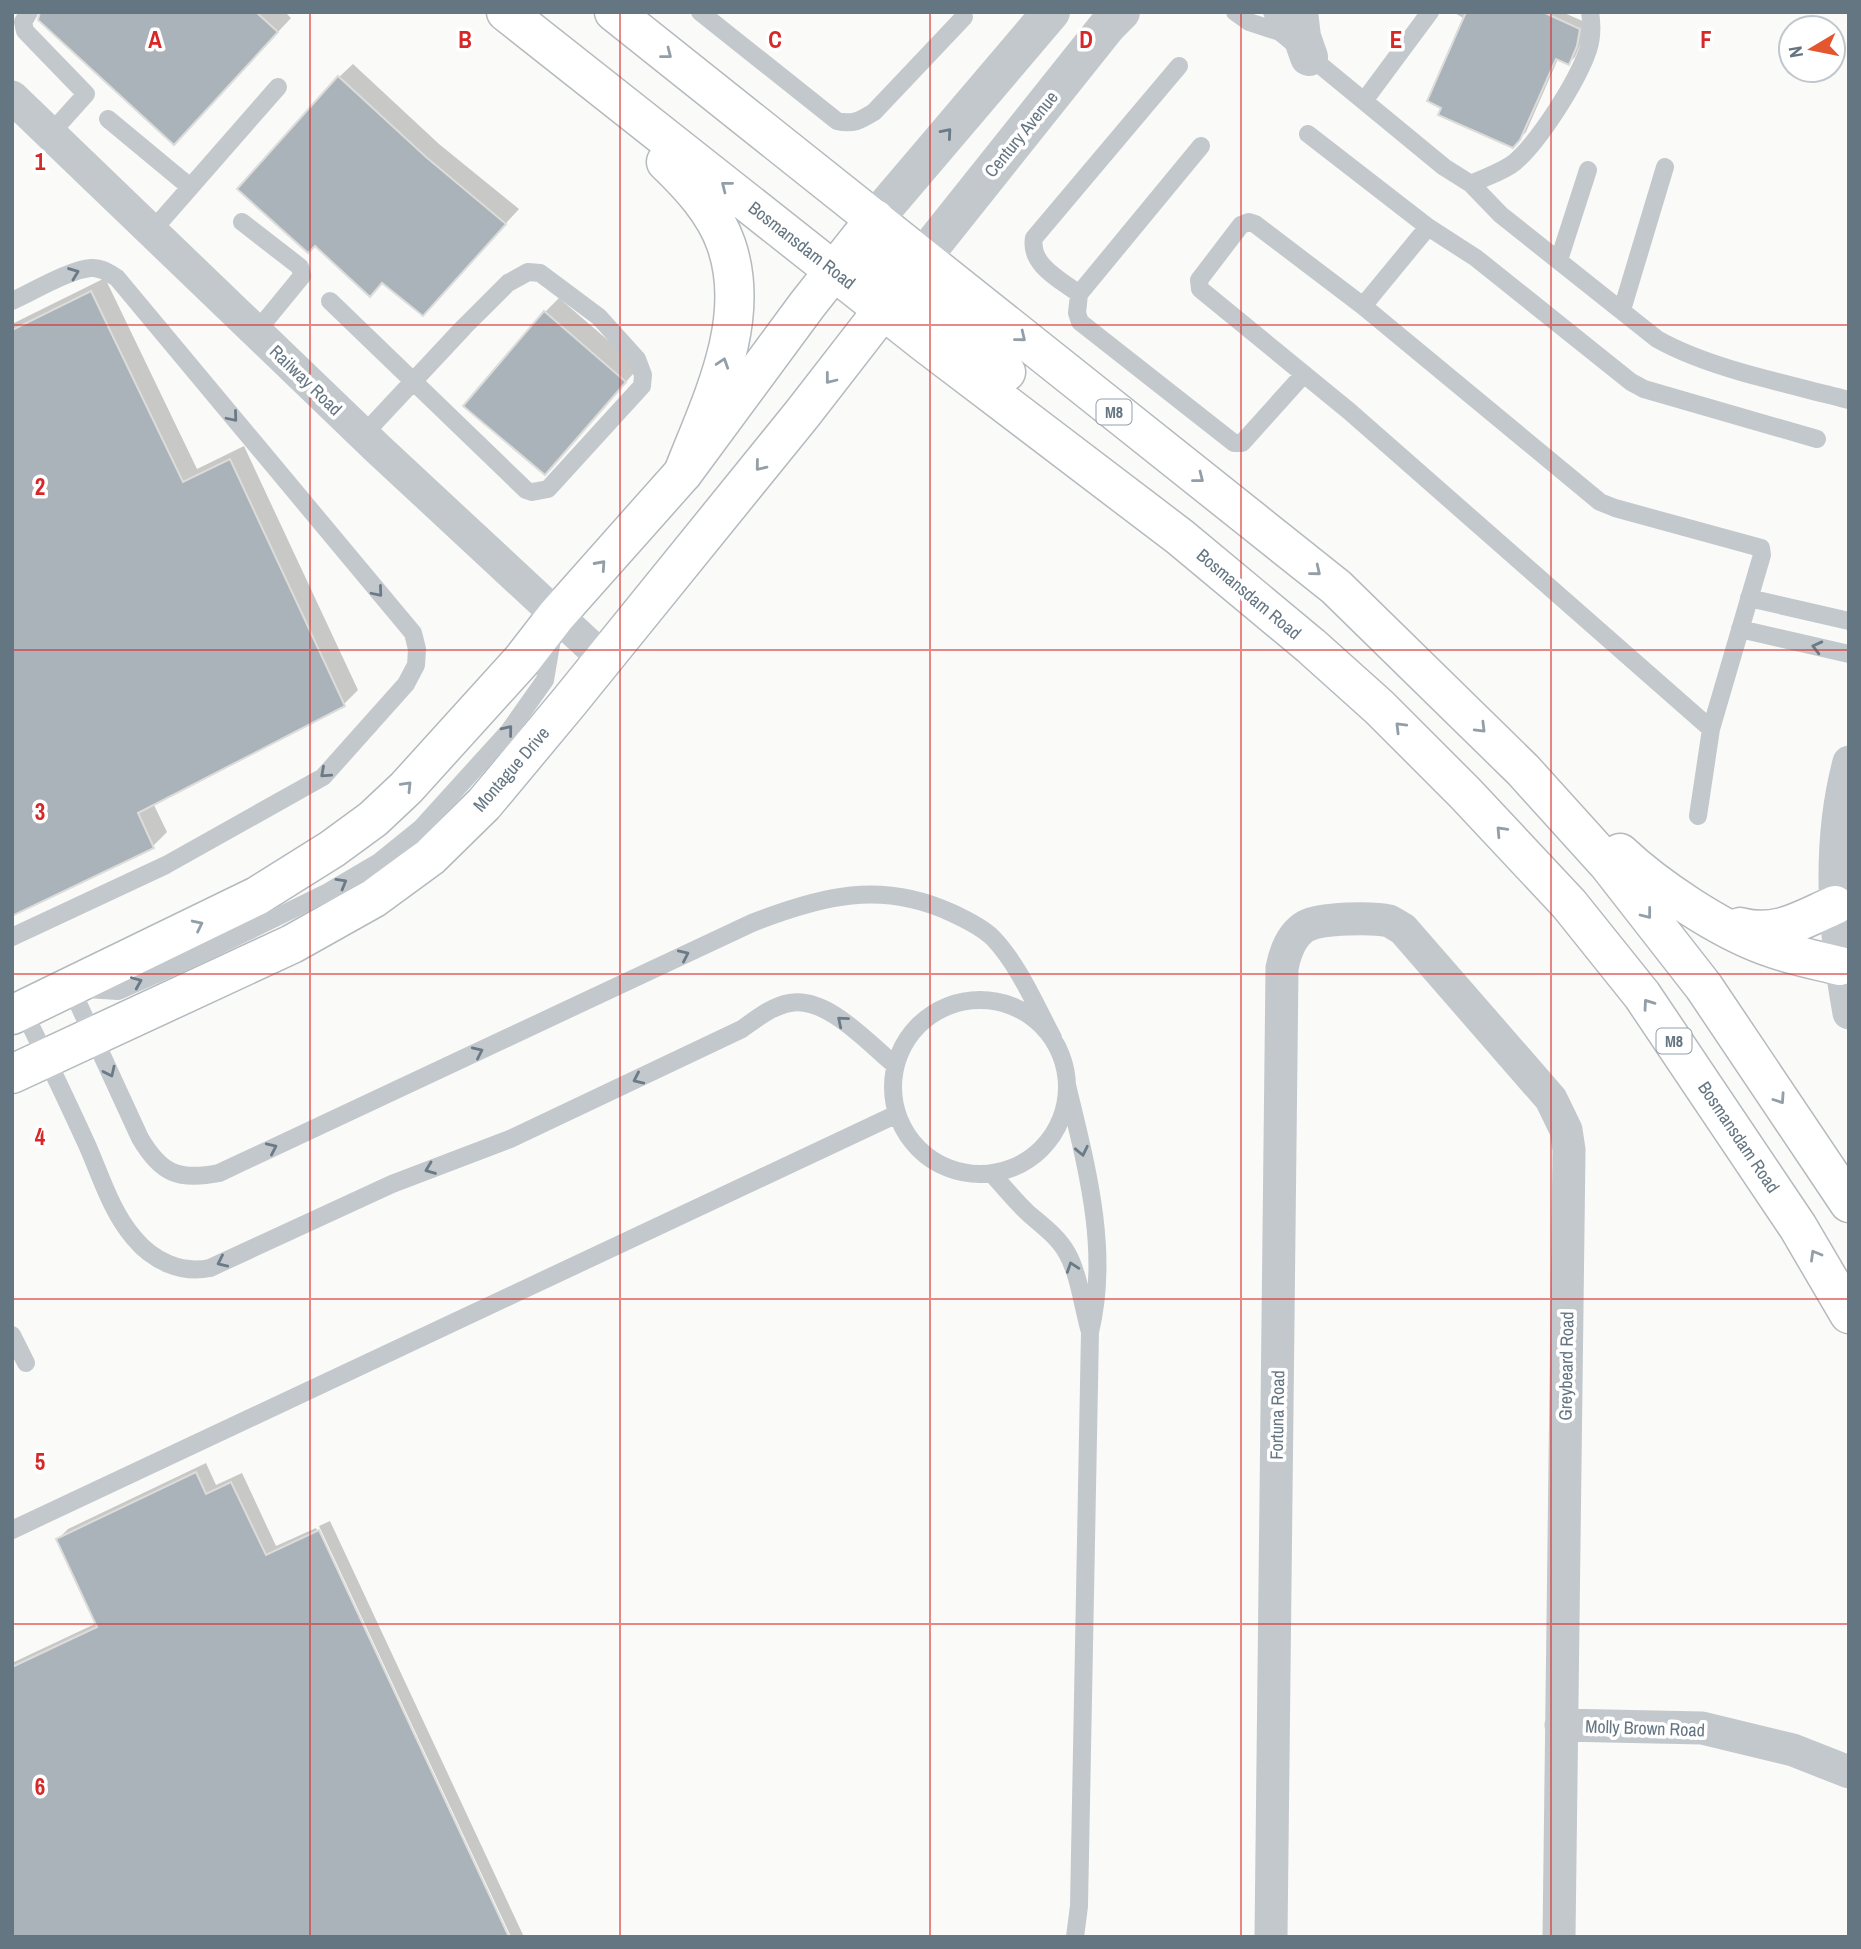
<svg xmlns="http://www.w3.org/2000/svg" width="1861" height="1949" viewBox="0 0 1861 1949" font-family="'Archivo Narrow',sans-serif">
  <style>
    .shadow { fill: #0003 }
    .building { fill: #aab3b9; stroke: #dcdcda; stroke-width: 2 }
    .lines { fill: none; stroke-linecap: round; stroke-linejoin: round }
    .secondary-casing { stroke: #b3babf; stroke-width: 41 }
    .primary-casing { stroke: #b5babe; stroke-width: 41 }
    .service { stroke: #c3c8cc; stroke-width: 18 }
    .minor { stroke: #c3c8cc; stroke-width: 33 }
    .tertiary { stroke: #c3c8cc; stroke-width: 38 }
    .secondary { stroke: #fff; stroke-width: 38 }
    .primary { stroke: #fff; stroke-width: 38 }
    .oneway { stroke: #939fa8 }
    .oneway2 { stroke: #6a7a87 }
    .grid { fill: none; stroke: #d62828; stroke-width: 2; stroke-opacity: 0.55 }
    .labels { text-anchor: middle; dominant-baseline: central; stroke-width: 7; stroke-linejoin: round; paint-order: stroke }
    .shield { fill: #fff; stroke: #939fa8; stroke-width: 2 }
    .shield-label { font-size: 16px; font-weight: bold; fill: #657683 }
    .street-label { font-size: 18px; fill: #657683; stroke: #fff }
    .grid-label { font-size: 23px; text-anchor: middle; font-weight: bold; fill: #d62828; stroke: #fff; stroke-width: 7; stroke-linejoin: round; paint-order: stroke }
  </style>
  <rect width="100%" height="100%" fill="#fafaf8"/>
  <path class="shadow" d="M50,12H285L291,18L188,129Z
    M1453,12H1562L1585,22L1583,38L1575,57L1569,63L1558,59L1526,132L1513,146L1465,19Z
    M353,64L439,144L519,209L436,300L339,77Z
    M105,278L197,469L244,446L358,690L344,704L153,803L167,832L153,846L12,914V324Z
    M559,298L639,367L559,459L545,312Z
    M206,1463L216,1485L242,1473L276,1546L316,1528L507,1937H12V1663L97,1623L58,1539L68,1529Z
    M330,1521L524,1937H511L319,1526Z"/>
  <path class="building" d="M40,12H256L278,32L174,145L38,20Z
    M1466,12H1543L1580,29L1577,46L1569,65L1556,59L1520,140L1513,148L1438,115L1441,108L1427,101Z
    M338,76L426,157L506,224L423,316L382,283L370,297L315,246L308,253L237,189Z
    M91,291L183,482L230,459L345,706L138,813L154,848L12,916V330Z
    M544,311L626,382L545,475L463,406Z
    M196,1472L206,1494L231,1482L266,1555L319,1530L509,1937H12V1667L97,1627L56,1539Z"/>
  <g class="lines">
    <defs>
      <path id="secondary" d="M12,1015L257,896L332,849L373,819L406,788L522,660L556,616L683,473L807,305L875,219
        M12,1074L292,944L374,898L430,857L484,804L569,702L803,413L903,284"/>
      <path id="primary" d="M506,12L925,343L1180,537L1311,646L1379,707L1465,793L1569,904L1642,995L1798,1227L1849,1314
        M614,12L1336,587L1523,770L1608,864L1704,987L1849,1203
        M666,162C690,185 715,212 726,244C753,321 710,403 683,473
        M875,219L871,243L878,265L1006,372
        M1620,853C1656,887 1719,929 1766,946C1790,955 1816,960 1840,966
        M1740,927C1777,937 1803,919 1835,905"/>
    </defs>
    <use href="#secondary" class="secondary-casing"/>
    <use href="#primary" class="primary-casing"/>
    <path class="service" d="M29,12L23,22L25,31L86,94L51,133
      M700,12L837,121C853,125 861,120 874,112L964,17
      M1235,12L1249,22L1280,32L1444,167L1471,184L1501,215L1657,339C1710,369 1789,384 1849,400
      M1272,12L1280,32
      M1179,66L1034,238C1029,265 1061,280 1079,294L1077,313L1080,322L1234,443H1242L1304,374
      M1364,101L1430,12
      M108,119L190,187
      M1308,134L1428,227L1363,306
      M1471,184C1485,177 1503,172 1515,162C1540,140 1577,82 1588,50C1592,38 1592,24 1590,12
      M242,222L300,267L302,276L256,332
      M1428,227L1476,258L1631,382L1644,389L1817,439
      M152,231L278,87
      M1559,260L1588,170
      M1079,294L1201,146
      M12,301C32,292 71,269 91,268C101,267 109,273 117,278L413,633L417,649L416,665L406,684L323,777L166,865L12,937
      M330,301L526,490L532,492L548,489L642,386L643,375L637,359L599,317L540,273L528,272L508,283L464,327L363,435
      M1622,310L1665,167
      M1749,598L1849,621
      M1740,629L1849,654
      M553,633L545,680L509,731L421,828L379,862L328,892L195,957L118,991L71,988L140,1138C161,1174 179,1181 219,1173L752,923C821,896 881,880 952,913C965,919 982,927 993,938C1018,964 1036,1006 1053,1038
      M1698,816L1711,729L1762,555L1761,548L1615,508L1600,502L1363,306L1255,224L1249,222L1241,225L1199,280L1200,289L1349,411L1711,729
      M893 1087a87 87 0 1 1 174 0a87 87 0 1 1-174 0Z
      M23,1010C45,1055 67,1101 88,1147C101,1177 112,1213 134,1238C153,1261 181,1274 210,1268L392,1184L510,1139L742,1029C756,1019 772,1006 790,1003C827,996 868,1043 895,1065
      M1067,1085C1086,1165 1110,1250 1090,1332L1079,1906L1075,1937
      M992,1174C1004,1187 1016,1202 1029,1214C1043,1226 1058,1237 1067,1253C1079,1274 1083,1308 1090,1332
      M12,1335L26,1363
      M12,1530L897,1114"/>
    <path class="minor" d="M12,97L377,448L604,659
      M1849,762C1827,845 1834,930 1849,1013
      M1561,1725L1702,1728L1793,1750L1849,1772
      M1271,1937L1282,968C1285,953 1292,934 1306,926C1321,918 1373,917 1389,921C1394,923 1399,927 1403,929L1551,1099L1566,1130L1569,1150L1559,1937"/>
    <path class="tertiary" d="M1299,12L1302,37L1309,57
      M875,219L1051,12
      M923,257L1108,25L1121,12"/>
    <use href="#secondary" class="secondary"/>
    <use href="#primary" class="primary"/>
  </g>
  <defs><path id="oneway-chevron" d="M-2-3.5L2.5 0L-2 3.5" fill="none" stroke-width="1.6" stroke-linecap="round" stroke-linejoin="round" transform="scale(1.75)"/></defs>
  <g class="oneway">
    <use href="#oneway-chevron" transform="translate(667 54) rotate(38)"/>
    <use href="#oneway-chevron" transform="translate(726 186) rotate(-142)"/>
    <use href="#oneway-chevron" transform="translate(1021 337) rotate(39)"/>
    <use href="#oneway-chevron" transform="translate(723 363) rotate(-72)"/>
    <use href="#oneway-chevron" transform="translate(830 379) rotate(128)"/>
    <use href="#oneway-chevron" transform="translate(760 466) rotate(129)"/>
    <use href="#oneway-chevron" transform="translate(1199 478) rotate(38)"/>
    <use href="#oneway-chevron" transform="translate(601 565) rotate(-48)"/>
    <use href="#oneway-chevron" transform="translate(1316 571) rotate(39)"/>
    <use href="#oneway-chevron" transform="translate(1400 727) rotate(-135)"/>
    <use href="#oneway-chevron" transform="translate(1481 728) rotate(45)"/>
    <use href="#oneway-chevron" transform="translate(407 786) rotate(-46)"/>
    <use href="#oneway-chevron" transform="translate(1501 831) rotate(-133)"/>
    <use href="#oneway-chevron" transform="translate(1647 914) rotate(52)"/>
    <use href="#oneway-chevron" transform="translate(198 925) rotate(-26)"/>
    <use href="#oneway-chevron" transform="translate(1648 1004) rotate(-125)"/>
    <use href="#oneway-chevron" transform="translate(1780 1099) rotate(56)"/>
    <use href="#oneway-chevron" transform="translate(1815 1255) rotate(-120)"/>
  </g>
  <g class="oneway2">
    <use href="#oneway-chevron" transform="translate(947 133) rotate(-49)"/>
    <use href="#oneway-chevron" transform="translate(74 273) rotate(-21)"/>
    <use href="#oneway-chevron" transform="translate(233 417) rotate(50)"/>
    <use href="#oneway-chevron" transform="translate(378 592) rotate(50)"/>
    <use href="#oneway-chevron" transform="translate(1817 647) rotate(-166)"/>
    <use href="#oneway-chevron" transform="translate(508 730) rotate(-51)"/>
    <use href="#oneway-chevron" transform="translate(325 773) rotate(138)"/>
    <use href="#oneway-chevron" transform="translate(342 883) rotate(-30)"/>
    <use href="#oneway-chevron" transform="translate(684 955) rotate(-25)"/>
    <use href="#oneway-chevron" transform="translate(137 982) rotate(-23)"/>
    <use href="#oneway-chevron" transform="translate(842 1021) rotate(-140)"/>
    <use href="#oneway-chevron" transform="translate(478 1052) rotate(-25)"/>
    <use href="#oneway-chevron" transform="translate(110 1072) rotate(65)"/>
    <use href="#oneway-chevron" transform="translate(638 1079) rotate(155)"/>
    <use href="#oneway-chevron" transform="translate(272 1148) rotate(-25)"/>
    <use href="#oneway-chevron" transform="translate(1082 1151) rotate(78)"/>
    <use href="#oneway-chevron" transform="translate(430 1169) rotate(159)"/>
    <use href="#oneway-chevron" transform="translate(222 1262) rotate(155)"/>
    <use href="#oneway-chevron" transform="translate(1072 1267) rotate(-109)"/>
  </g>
  <path class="grid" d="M310,12V1937M620,12V1937M930,12V1937M1241,12V1937M1551,12V1937M12,325H1849M12,650H1849M12,974H1849M12,1299H1849M12,1624H1849"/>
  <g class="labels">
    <g class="shield">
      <rect x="1096.5" y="399.5" width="35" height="25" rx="5"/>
      <rect x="1656.5" y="1028.5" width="35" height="25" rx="5"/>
    </g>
    <g class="shield-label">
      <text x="1114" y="412">M8</text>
      <text x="1674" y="1041">M8</text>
    </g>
    <g class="street-label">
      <text transform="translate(1021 134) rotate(-51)">Century Avenue</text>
      <text transform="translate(802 245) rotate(38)">Bosmansdam Road</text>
      <text transform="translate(306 380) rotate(44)">Railway Road</text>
      <text transform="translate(1249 594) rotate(40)">Bosmansdam Road</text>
      <text transform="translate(511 769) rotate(-49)">Montague Drive</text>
      <text transform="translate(1739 1137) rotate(56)">Bosmansdam Road</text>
      <text transform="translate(1566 1366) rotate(-89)">Greybeard Road</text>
      <text transform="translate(1277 1415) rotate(-89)">Fortuna Road</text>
      <text transform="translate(1645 1728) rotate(2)">Molly Brown Road</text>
    </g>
  </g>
  <g class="grid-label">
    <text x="155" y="48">A</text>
    <text x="465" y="48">B</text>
    <text x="775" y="48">C</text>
    <text x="1086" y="48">D</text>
    <text x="1396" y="48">E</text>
    <text x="1706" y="48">F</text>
    <text x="40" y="170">1</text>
    <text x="40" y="495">2</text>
    <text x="40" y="820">3</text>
    <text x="40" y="1145">4</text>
    <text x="40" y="1470">5</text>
    <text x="40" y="1795">6</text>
  </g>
  <rect width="1861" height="1949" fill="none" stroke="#657683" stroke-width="28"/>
  <g transform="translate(1812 49) rotate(260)"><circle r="33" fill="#ffffff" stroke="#c1c8cd" stroke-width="2"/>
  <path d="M0-5L12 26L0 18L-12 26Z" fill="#e4572e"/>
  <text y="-10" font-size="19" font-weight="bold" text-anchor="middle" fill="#657683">N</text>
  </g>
</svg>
